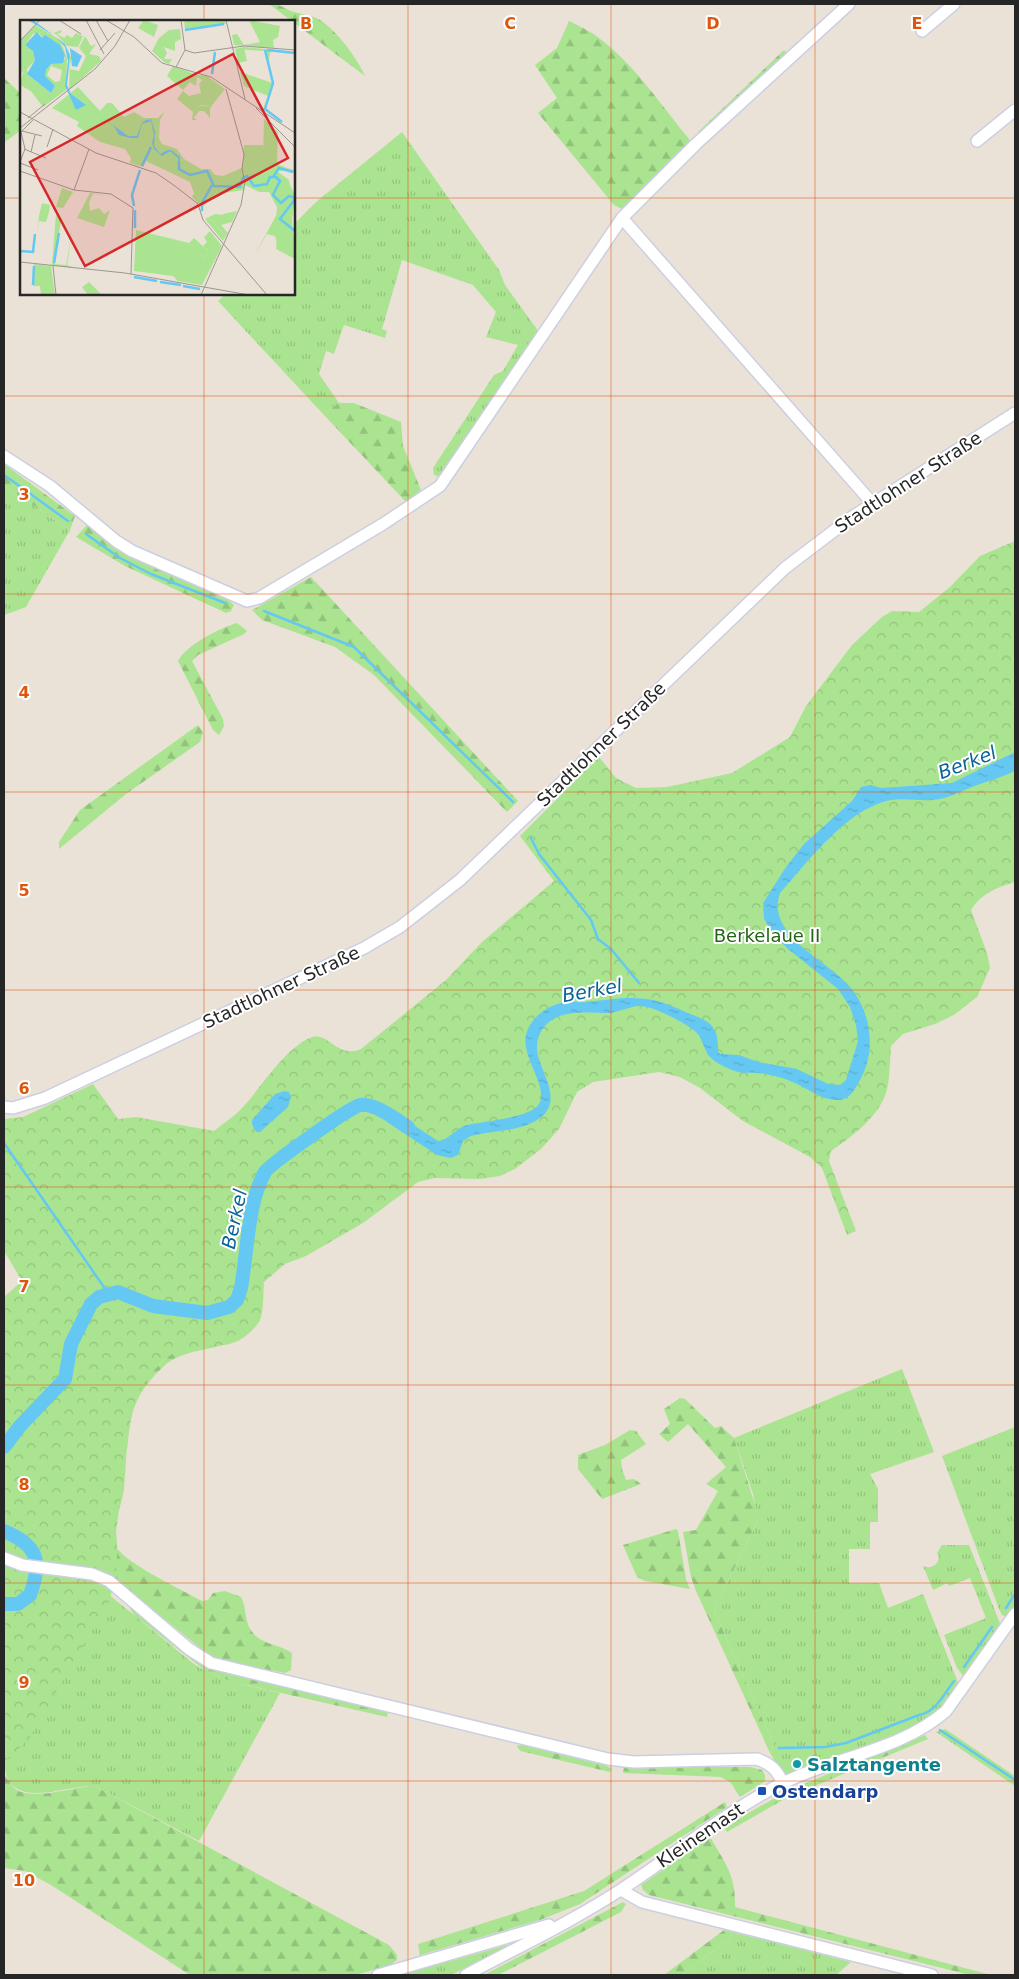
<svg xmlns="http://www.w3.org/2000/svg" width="1019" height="1979" viewBox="0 0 1019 1979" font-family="'DejaVu Sans',sans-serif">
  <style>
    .grass { fill: url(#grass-tufts) }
    .forest { fill: url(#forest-firs) }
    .park { fill: url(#park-crowns) }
    .water { fill: url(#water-ripples) }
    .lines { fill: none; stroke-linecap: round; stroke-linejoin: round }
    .stream { stroke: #64c8f2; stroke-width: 2.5 }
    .river { stroke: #64c8f2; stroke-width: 14 }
    .minor-casing { stroke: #cccfe1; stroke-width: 14 }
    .minor { stroke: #fff; stroke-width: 11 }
    .grid { fill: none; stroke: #de560d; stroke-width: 1; stroke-opacity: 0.55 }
    .culture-dot { fill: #0f9aa8; stroke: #fff; stroke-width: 2 }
    .transit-dot { fill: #1a4fb4; stroke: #fff; stroke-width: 2 }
    .labels { text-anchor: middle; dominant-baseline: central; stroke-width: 4; stroke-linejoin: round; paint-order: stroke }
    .street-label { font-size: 18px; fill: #262626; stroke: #fff }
    .park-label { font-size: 18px; fill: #246416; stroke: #fff }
    .culture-label { font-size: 18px; font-weight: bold; fill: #0d838f; stroke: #fff; text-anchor: start }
    .transit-label { font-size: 18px; font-weight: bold; fill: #164399; stroke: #fff; text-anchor: start }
    .water-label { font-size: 19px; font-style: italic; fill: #086399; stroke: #fff }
    .inset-river { fill: none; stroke: #64c8f2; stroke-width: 2.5 }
    .inset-road { fill: none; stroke: #9c9790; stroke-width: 1 }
    .view { fill: #d62828; fill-opacity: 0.15; stroke: #d62828; stroke-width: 2.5 }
    .inset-edge { fill: none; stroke: #262626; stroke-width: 2.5 }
    .grid-label { font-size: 16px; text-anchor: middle; font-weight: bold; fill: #de560d; stroke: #fff; stroke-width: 4; stroke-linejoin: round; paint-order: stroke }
  </style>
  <defs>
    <pattern id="grass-tufts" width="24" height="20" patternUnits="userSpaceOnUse" patternTransform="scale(1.25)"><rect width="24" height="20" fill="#aae490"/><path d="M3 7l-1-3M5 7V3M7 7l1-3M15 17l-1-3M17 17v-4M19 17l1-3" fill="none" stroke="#92c37c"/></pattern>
    <pattern id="forest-firs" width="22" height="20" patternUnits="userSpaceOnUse" patternTransform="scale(1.25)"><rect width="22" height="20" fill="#aae490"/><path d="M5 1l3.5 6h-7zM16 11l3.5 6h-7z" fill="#92c37c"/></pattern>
    <pattern id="park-crowns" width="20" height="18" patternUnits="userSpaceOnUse" patternTransform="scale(1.25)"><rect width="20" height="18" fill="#aae490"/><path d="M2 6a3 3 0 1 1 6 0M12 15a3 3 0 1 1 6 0" fill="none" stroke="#92c37c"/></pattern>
    <pattern id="water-ripples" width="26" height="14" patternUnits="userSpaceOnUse" patternTransform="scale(1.25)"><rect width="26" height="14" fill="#64c8f2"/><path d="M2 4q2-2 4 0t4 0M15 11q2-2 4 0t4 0" fill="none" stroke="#57accf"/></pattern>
  </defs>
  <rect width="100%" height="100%" fill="#eae2d7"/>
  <path class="grass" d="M402,132L499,270L505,285L539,332L441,477L434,475L433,468L494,375L503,371L518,345L486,337L496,312L473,285L402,260L382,329L387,331L385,338L344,325L334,354L326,351L319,374L339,403L323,414L218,301L225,294H294V224L316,202Z
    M4,486L70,530L26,607L4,615Z
    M902,1369L934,1452L870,1474L878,1489V1522H870V1549H849V1583H879L888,1608L923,1594L959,1685L940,1713L893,1739L788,1776L780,1770L770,1753L774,1745L714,1610L758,1520L753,1494L734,1438Z
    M1015,1427V1610L1007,1617L1002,1615L999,1609L942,1456Z
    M942,1545H969L1001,1626L964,1677L957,1668L944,1635L986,1618L970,1578L949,1586L947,1583L933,1590L923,1566C931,1569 937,1566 939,1558L937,1553Z
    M108,1594L194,1664C220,1681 250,1686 280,1693L199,1841L95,1786C61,1785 4,1815 4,1758Z
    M945,1729L1015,1776V1786L936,1732Z
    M733,1932L851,1962L836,1975H682L728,1940Z
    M514,1943L451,1975H401Z"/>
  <path class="forest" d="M269,4C282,4 282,8 294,12C301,14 309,15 316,18C333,25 358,59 365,76Z
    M569,21C579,26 590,31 599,38C635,65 661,105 689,139L691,143L622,209L614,205L538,113L557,98L535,65L557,48Z
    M784,50L789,55L702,136L698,132Z
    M4,78L21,94V130L5,142Z
    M339,403H354L401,422L403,446L421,490L406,502L323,414Z
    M4,464L75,516L70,530L4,486Z
    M87,525L109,543L139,561L227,599L234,605L231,611L226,613L125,566L76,537Z
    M311,577L518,801L507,812L374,675L335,647L262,620L252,610Z
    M237,623L247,631L244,634L198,655L192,661L223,719L224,726L219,735L213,730L178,661C186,645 220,628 237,623Z
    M198,725L203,732L200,742L126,794L59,849V842L80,810Z
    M235,1340C212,1352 184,1348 164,1366C153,1376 142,1389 136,1403C125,1430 127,1461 124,1489C122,1506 110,1529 116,1546C121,1561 186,1592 202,1601L208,1600L213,1593L225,1591L241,1597C247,1608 244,1623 253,1633C263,1645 280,1644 292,1653L291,1670L285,1673L223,1661L210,1656L106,1572L123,1399L179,1346Z
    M680,1398L685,1399L715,1428L721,1426L734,1438L757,1511L758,1520L714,1610L774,1745L770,1753L696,1591L691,1577L683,1532L696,1530L718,1491L706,1484L726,1467L688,1424L668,1442L659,1434L670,1424L664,1409Z
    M630,1430L636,1431L646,1444L621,1460L622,1469L626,1480L634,1479L641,1484L602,1499L578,1469V1455L605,1445Z
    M676,1529L678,1531L686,1579L690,1589L645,1581L637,1577L623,1545Z
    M132,1607L211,1669L384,1710L388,1713L387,1717L233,1682L207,1672L134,1615L130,1609Z
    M925,1735L928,1739L788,1797L727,1832L725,1829C784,1785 858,1764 925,1735Z
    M522,1745L607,1766L612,1769L610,1772L520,1751L517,1746Z
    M624,1767H750L762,1770L765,1775V1781L740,1797L731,1783L721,1777L623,1773Z
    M4,1774C7,1778 10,1783 13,1787C29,1803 74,1786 95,1786L389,1945L397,1955V1960L390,1965L356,1975H190L51,1885L25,1871L4,1868Z
    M725,1802L727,1807L580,1904L540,1920L420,1955L418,1944L584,1891Z
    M710,1837C725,1863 736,1875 735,1907L991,1975H970L649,1895L643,1890L641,1885Z
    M623,1902L626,1904L621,1912L498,1975H484Z
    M724,1930L733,1932L728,1940L682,1975H664Z"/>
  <path class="park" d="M1015,541V882C996,888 982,893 971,910L987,953L990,968L977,997L954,1015L935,1024L903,1034L891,1046C890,1059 890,1072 888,1085C883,1114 854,1135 831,1151L829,1161L856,1231L847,1235L822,1168L810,1157L743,1121L700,1088L680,1077L659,1072L593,1082L577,1092L559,1129L541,1149L515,1169L500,1176L480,1179L435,1178L418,1182L363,1223L306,1256L285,1264L264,1282C263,1294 264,1310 260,1320C257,1326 251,1331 247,1335C225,1353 202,1341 178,1351C156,1361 139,1388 132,1410L116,1532C119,1555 116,1580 109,1602L28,1740L4,1762V1297L22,1281L4,1251V1119L23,1117L93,1084L118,1119L136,1117L214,1131C221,1125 229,1120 236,1114C258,1094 283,1048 312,1037C327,1031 338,1059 361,1049L446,980L482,942L554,881L520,836L599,757L616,778L636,788L667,787L732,773L790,737L806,706L852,645L882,617L892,611L919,612L950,587L980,556Z"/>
  <path class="water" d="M1015,752V771C1004,776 994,779 983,783C966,788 950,799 932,800C917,801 901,797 886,801C843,813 808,862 780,893C765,935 828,960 850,987C860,998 868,1017 869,1032C871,1046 869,1063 862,1076C857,1086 851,1099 840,1100C821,1101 807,1087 790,1081C781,1077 768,1074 757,1073C750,1072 742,1074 735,1071C726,1068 711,1061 707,1053C703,1046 702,1038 696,1032C686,1023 652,1005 638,1006C628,1007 619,1012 609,1013C593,1013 579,1011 563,1015C544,1020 532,1039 539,1059C545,1079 563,1104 537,1120C519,1132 491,1130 471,1136L463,1141L458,1155L451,1158L437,1155L387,1122L395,1113L438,1141C450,1140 455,1128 467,1125C483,1121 531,1118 539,1104C549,1087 521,1058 526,1035C530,1017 550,1003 568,1002C575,1001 581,1003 587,1002C623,998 644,993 679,1009C704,1021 719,1019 718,1051L720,1054L739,1055L758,1062L797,1069L828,1084L840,1085L846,1080L858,1041L856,1025L850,1007L838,989L788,949L775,936L764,919L763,903L786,867L804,844L852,801L861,787L870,785L881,788L952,783Z
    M284,1091L289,1092L291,1097L288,1107L260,1132H256L252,1124V1120L275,1094Z"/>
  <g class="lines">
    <path class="stream" d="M4,475L68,521
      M86,534L120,558L151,574L225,603
      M264,611L354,647L513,802
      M531,838L539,854L591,920L598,939L611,949L639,983
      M4,1143L108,1293
      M1006,1608L1015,1594
      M964,1667L992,1627
      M940,1730L1015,1780
      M779,1748L825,1747L846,1743L919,1715C936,1712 944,1694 954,1681"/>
    <path class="river" d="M4,1447L20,1426L65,1379L71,1344L91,1304L99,1297L118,1292L153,1306L207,1313L229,1307L237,1300L241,1288C247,1255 248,1200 265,1172C269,1165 353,1105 360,1105C375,1103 396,1119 408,1127
      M4,1531C37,1545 43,1560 30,1595L18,1604H4"/>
    <defs>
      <path id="minor" d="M922,31L954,4
        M977,141L1015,110
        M622,218L696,144L849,4
        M4,456L50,486L116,541L132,551L247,601L259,598L383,524L440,486L622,218L873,504
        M4,1107L13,1108L45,1098L364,948L400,927L460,880L785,568L852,517L1015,413
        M4,1558L22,1565L92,1574L109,1581L189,1649L211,1663L608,1759L634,1762L757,1759C771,1764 777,1770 783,1783
        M621,1890L642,1902L932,1975
        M378,1975L549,1925
        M466,1975C518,1947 573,1921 622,1889C675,1854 724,1813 781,1784C834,1757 900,1751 946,1711L1015,1614"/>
    </defs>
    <use href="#minor" class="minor-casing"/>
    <use href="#minor" class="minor"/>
  </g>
  <path class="grid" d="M204,4V21M408,4V1975M611,4V1975M815,4V1975M4,198H21M294,198H1015M204,294V1975M4,396H1015M4,594H1015M4,792H1015M4,990H1015M4,1187H1015M4,1385H1015M4,1583H1015M4,1781H1015"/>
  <circle class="culture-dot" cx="797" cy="1764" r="5"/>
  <rect class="transit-dot" x="757" y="1786" width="10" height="10" rx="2.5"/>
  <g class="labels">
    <g class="street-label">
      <text transform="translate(908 482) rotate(-33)">Stadtlohner Straße</text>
      <text transform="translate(601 744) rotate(-44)">Stadtlohner Straße</text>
      <text transform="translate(281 987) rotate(-25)">Stadtlohner Straße</text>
      <text transform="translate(700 1835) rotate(-34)">Kleinemast</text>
    </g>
    <g class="park-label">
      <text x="767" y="935">Berkelaue II</text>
    </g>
    <g class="culture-label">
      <text x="807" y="1764">Salztangente</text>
    </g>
    <g class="transit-label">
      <text x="772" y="1791">Ostendarp</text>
    </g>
    <g class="water-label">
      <text transform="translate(967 762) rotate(-21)">Berkel</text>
      <text transform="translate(592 990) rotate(-10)">Berkel</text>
      <text transform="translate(234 1219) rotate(-78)">Berkel</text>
    </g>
  </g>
  <g transform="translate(20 20)">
    <rect width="275" height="275" fill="#eae2d7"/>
    <path d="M124,0L138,5L134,17L118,8ZM164,0H205L206,4L165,10ZM229,0L260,6L258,17L253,20L254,28L214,25L212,15L217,14L224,25L240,22ZM17,3L34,13L40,10L42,12L37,14L44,18L47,15L52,18L56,13L63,16L58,27L47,26L51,38L50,49L59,51L66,36L59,28L65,16L71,26L76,24L69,34L79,36L81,41L49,70L50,40L47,26L37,15ZM160,9L161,19L155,22V31L144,27L147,33L144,39H152L149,44L144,42L132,31L139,18L149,10ZM224,27L275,32L251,31L248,41L254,64L245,88L264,103L243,89L248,76L224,66L220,52L253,63L245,31L215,29ZM0,29L12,32L13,39L0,55ZM153,46L177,55L187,56L205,69L192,85H180L173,92L157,79L163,71L169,76L181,73L179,64L182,60L177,57L176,66L170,62L163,70L147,56ZM224,125H243L247,150L223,148ZM70,173L90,176L73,174L69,182L70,191L79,188L84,194L90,190L84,207L57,198ZM22,183L30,185L29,192L26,202L19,201L17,213L19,196ZM217,191L212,202L201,205L208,213L206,216L189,198H205L203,194ZM257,194L275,227L257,213L255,216L247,214L233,238ZM116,210L169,223L185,238L189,232L183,226L187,222L184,217L190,211L202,226L182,265L158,261L153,256L114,251ZM14,244L31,246L35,275H21L20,266H13Z" fill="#aae490"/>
    <path d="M203,71L190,88V98L184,91H179L174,98L177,100H172L173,92L179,86L192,85ZM244,99L258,112L257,144L275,151H257L269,160L271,172L247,150L243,139ZM42,168L53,172L43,188L36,187ZM36,194L41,200L35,244L46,245L53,205L47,245L55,248L32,245ZM195,194L205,195V198H189L206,216L203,221L185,199ZM257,211L270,226L275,227V239L256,229ZM174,218L189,232L185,238L169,223ZM69,262L82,275H68L62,267Z" fill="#aae490"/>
    <path d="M15,5L40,20L47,38L46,70L23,87L11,71L0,65L6,40L12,38V32L0,29V22ZM19,13L26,23L40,28L45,35V39L30,45L25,52L24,56L35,66L31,73L8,55L7,49L15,40L13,31L5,25L13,14ZM31,46L42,50L40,61L35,62L27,55ZM58,67L80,91L87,83H92L104,97L114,92L124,98H138L145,91L140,100L139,118L142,124L157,129L164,139L181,149H190L195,155L203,156L224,147L246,150L254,146L275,150L273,153L260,148L255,152L268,161L275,175L272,201L275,227H259L255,216L257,187L249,172H239L225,165L224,170L196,174L182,187L172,177L174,173L170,162L126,141L123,147L110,143L111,138L105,129L80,122L57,106L59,102L32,88Z" fill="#aae490" fill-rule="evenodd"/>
    <path d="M224,28L227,41L218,43L215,29Z" fill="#aae490"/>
    <path d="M8,0H13L45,24L50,36L47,65L51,74L108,116H117L122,103L126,100L131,99L135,112L134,126L140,134L148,130H151L160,137L159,145L158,138L150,131L142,136L134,129L132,123L134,115L131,101L122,104L118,118H111L99,115L94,106L66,85L56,90L45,66L48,41L45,27L36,17ZM17,12L22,18L25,15L40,25L45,35L43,43L31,44L26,50L25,56L35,66L31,73L7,54L15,40L13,31L5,25ZM50,28L62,36L57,47L52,46Z" fill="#64c8f2"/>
    <path class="inset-river" d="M165,10L204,4M245,30L253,63L245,89L262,102M247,30L275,33M192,54L195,32M159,141V149L170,155L187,151L194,166L220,167L223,158L227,156L234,166L247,164L250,157H256L260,161L253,175L261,183L269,176L275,178M122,146L131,127M253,157L259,148L273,152M275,179L260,199L275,211M114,186L112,175L120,150M115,190V208M182,191V183L192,165M0,231L13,232L15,214M34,243L39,213M114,257L137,261M140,262L161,265M13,265L14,246M163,266L180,269"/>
    <path class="inset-road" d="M39,0L61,14M66,0L84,34M76,0L88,21M86,0L114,17L142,43L191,57L275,113M206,0L225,79M0,21L20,0M80,30L95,13M165,30L174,33L224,26L275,30M156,47L165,30L161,0M236,88L275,127M0,92L76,133L136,153L155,166L178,184L183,200L247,275M8,98L25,84M0,108L75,49L95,26L110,0M2,111L22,116M27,127L33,109M4,129L26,138M69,129L54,170L91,174L113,188L111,254M11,132L15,115M0,142L5,129L1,112L13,100M0,143L18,150M0,151L54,170M0,242L105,253L229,275M33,246L36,275M181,275L221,185L225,162L222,149L224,134L206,69"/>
    <path class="view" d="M213,34L268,138L65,246L10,142Z"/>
    <rect width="275" height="275" class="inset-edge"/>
  </g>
  <g class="grid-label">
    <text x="306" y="29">B</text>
    <text x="510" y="29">C</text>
    <text x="713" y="29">D</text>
    <text x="917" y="29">E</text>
    <text x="24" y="500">3</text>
    <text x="24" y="698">4</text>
    <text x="24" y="896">5</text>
    <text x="24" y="1094">6</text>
    <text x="24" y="1292">7</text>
    <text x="24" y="1490">8</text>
    <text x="24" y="1688">9</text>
    <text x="24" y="1886">10</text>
  </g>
  <rect width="1019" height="1979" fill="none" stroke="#262626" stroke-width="10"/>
</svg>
